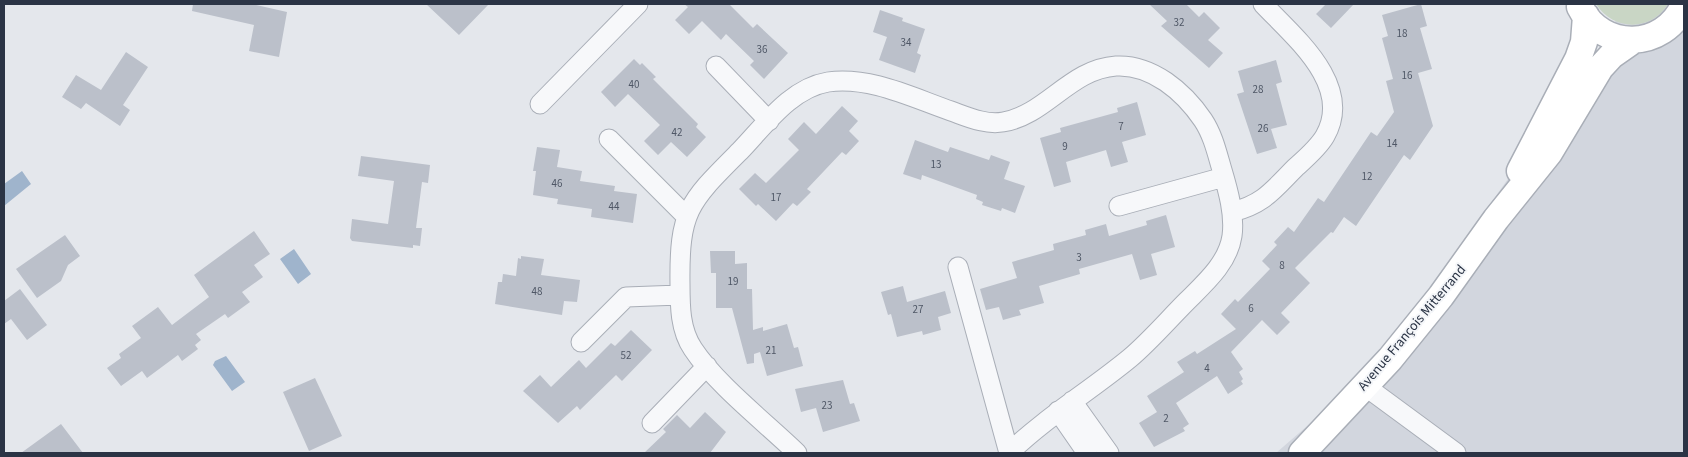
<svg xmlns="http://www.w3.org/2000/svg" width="1688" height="457" viewBox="0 0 1688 457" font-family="'Source Sans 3',sans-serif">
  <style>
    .built { fill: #d2d6de }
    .green { fill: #c9d6c5 }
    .water { fill: #9fb4cc }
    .building { fill: #bbc0ca }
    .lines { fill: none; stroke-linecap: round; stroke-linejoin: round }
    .street-casing { stroke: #a9aeb7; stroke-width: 21 }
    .secondary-casing { stroke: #a9aeb7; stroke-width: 29 }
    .street { stroke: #f7f8fa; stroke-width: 19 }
    .secondary { stroke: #fff; stroke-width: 26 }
    .labels { text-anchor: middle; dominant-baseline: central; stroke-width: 4; stroke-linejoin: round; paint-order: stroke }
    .number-label { font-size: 11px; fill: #4f5766 }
    .street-label { font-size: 14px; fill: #2b3445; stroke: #f4f6f9 }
  </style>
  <rect width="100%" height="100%" fill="#e4e7ec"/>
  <path class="built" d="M1625,4H1684V453H1276L1373,369L1596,55Z"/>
  <path class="green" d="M1596,4H1668C1651,32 1613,31 1596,4Z"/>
  <path class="water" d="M22,171L31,184L4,206V184Z
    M294,249L311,274L298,284L280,259Z
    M226,356L245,382L232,391L213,365L215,361Z"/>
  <path class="building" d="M193,4H252L287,12L279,57L249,51L254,25L192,11Z
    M426,4H489L459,35Z
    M684,4H729L753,28L757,24L788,53L764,79L750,65L754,61L726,34L721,40L702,21L689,34L675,20L688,7Z
    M1149,4H1186L1199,17L1204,12L1220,28L1208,40L1223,53L1209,68L1161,26L1167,21Z
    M1326,4H1354L1331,28L1316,14Z
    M1421,4L1427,26L1420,28L1432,69L1418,73L1433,126L1410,160L1404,155L1356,226L1344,217L1333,233L1331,232L1295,268L1310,283L1281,313L1290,322L1277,335L1262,320L1231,352L1243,369L1239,372L1243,379L1241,381L1243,384L1228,394L1217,376L1176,403L1189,424L1183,428L1185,431L1154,447L1139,423L1157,412L1147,396L1184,372L1177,362L1195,351L1197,354L1236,329L1221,314L1235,299L1238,302L1270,269L1262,261L1277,245L1274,242L1288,227L1294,232L1318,198L1324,202L1371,132L1377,136L1394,112L1386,81L1393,79L1382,38L1388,36L1382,15Z
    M880,10L903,18L902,21L925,29L917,53L921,55L915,73L879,60L887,37L873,32Z
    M126,52L148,67L123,105L130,110L120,126L86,103L81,109L62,97L76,75L101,90Z
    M634,59L640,65L642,63L656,77L653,79L698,124L696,127L706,137L687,157L671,142L658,155L644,141L660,125L628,94L615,107L601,92Z
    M1276,60L1282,82L1276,84L1287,125L1271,129L1277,148L1257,154L1237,94L1244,92L1238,71Z
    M1137,102L1146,135L1122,142L1128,162L1111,167L1106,150L1066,162L1071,182L1054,187L1040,138L1061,132L1060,128L1118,112L1117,108Z
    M842,106L858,121L849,131L859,141L846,155L842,152L807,189L811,192L797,206L793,203L776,221L758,204L756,206L739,189L755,173L766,183L799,150L788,139L804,122L816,134Z
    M915,140L948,152L950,147L989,160L991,155L1010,162L1004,179L1025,186L1015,213L1002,208L1001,211L982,205L983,202L976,199L977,195L922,175L921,180L903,174Z
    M537,147L560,150L557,167L582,171L580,181L615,186L614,191L637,194L633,223L591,217L592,209L557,204L558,199L533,195L536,171H533Z
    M361,156L430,165L428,183L422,182L416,228H422L420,246L413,245V248L352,241L350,238L352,219L388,224L394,181L358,176Z
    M1166,215L1175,247L1151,254L1157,275L1140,280L1132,254L1079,269L1080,274L1039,286L1044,303L1019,310L1021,315L1003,320L999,307L986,310L980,289L1017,278L1012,262L1054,250L1053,244L1086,235L1085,230L1106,224L1109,236L1147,225L1146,221Z
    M254,231L270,254L254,265L263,277L242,292L250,302L228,318L225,314L196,334L201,340L195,345L198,349L182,361L178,355L147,378L142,371L121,386L107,368L121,358L119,354L141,338L132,326L158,307L172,325L209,297L194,275Z
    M65,235L80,256L68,265L61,281L37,298L16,269Z
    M710,251H735V264L747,263V289H752L753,330L763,327V331L787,324L794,348L798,347L803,366L767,376L760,352L754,354V363L747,364L732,308H716V273H711Z
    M521,256L544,259L541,275L580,280L577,302L564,301L562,315L495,304L498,282H502L503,274L516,276L518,258L521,259Z
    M903,286L907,302L945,291L951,313L938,317L941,330L923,335L922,331L897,337L891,314L888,315L881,292Z
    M20,289L47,325L27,340L11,319L4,324V301Z
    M631,330L652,350L622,381L616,375L580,410L577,406L558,423L523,391L540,375L551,387L579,360L586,368L611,343L615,346Z
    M315,378L342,436L309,451L283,392Z
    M843,380L850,404L854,403L860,421L823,432L816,408L801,412L795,389Z
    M705,412L726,432L710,453H644L666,432L663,429L677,415L690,428Z
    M61,424L83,453H21Z"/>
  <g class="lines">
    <defs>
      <path id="street" d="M716,66L769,121
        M540,104L638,4
        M609,139L686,216
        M1119,206L1224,177
        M1232,212C1264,204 1273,190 1296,167C1306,158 1318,148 1325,136C1354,85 1294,37 1263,4
        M958,267L1009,453
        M581,342L626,297L680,295
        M1365,386L1456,453
        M1072,401L1109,453
        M1058,411L1087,453
        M652,423L707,366
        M797,453C766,423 716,384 693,349C680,330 680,306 680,284C679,210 689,202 740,151C765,125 791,88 828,82C870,76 913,98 951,111C968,117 985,125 1003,122C1046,115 1070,69 1116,66C1152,64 1184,92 1203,120C1213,135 1217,153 1222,170C1228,190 1235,215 1232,236C1228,263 1205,283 1187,301C1168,320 1150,341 1130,358C1090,391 1046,417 1009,453"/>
      <path id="secondary" d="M1580,7C1602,52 1664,50 1684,5
        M1520,171L1578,59L1584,42L1586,16
        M1302,453L1390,359L1441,296L1496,219L1549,153L1600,68L1612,55L1632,41"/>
    </defs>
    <use href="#street" class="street-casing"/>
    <use href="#secondary" class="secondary-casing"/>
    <use href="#street" class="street"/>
    <use href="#secondary" class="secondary"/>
  </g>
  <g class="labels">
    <g class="number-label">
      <text x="1179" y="22">32</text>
      <text x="1402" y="33">18</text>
      <text x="906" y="42">34</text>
      <text x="762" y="49">36</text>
      <text x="1407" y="75">16</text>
      <text x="634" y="84">40</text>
      <text x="1258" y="89">28</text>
      <text x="1121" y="126">7</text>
      <text x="1263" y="128">26</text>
      <text x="677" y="132">42</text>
      <text x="1392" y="143">14</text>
      <text x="1065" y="146">9</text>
      <text x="936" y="164">13</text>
      <text x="1367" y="176">12</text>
      <text x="557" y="183">46</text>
      <text x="776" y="197">17</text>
      <text x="614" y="206">44</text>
      <text x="1079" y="257">3</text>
      <text x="1282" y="265">8</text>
      <text x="733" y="281">19</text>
      <text x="537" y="291">48</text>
      <text x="1251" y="308">6</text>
      <text x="918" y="309">27</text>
      <text x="771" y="350">21</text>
      <text x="626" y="355">52</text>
      <text x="1207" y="368">4</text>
      <text x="827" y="405">23</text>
      <text x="1166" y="418">2</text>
    </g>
    <g class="street-label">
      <text transform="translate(1412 328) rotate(-50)">Avenue François Mitterrand</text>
    </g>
  </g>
  <rect width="1688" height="457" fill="none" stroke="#2b3445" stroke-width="10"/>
</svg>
